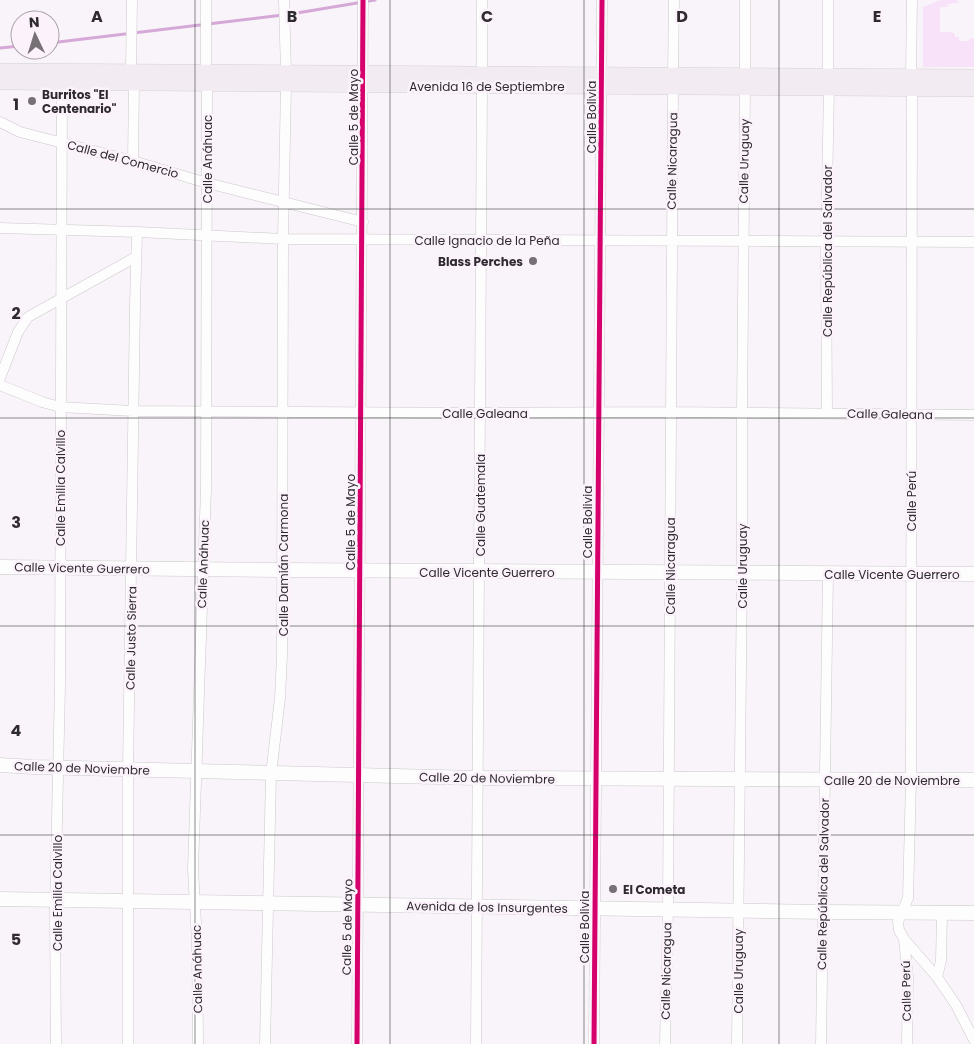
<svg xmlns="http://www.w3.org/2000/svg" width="974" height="1044" viewBox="0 0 974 1044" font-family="Poppins,sans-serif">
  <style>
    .green { fill: #f8e2f9 }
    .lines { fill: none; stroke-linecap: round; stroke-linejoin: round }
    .stream { stroke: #d5a8d7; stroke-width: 3 }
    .minor-casing { stroke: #cbc8cb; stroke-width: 11 }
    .secondary-casing { stroke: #cbc8cb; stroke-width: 15 }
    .primary-casing { stroke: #d3d1d3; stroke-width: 16 }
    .minor { stroke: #fefdfe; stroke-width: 10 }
    .secondary { stroke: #fefdfe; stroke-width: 14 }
    .primary { stroke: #f2ecf2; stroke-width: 15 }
    .cycleway-casing { stroke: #fbf2fb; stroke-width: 8 }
    .cycleway { stroke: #d6006c; stroke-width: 5 }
    .grid { fill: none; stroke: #2e2b2e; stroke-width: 1; stroke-opacity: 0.55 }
    .poi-dot { fill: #757175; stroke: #fbf2fb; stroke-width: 2 }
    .labels { text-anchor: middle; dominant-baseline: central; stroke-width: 5; stroke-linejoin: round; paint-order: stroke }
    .street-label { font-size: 12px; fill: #2e2b2e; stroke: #fbf2fb }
    .poi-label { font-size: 12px; font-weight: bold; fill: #2e2b2e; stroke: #fbf2fb; text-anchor: start }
    .grid-label { font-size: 16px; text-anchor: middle; font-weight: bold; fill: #2e2b2e; stroke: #fbf2fb; stroke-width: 5; stroke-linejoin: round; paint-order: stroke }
  </style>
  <rect width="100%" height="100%" fill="#f9f4f9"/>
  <path class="green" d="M940,0H957L959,3L948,4L947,7H940V32H951L955,34V37H959V41H969V39L974,38V67H923V7Z"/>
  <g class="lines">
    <path class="stream" d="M50,43L291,14L375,0
      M0,48L20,46"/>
    <defs>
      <path id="minor" d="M206,0V73
        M284,0L286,73
        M482,0V74
        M745,0V76
        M131,73L132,0
        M673,75L674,0
        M828,76V0
        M911,77L912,0
        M912,89L911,780L908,898L898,922L899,930L904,939L937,977L956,1005L974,1040
        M0,122L20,132L133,161L207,183L363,222
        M133,161L134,84
        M0,228L137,232L283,239L974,242
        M0,378L18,332L28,317L136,257
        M0,385L42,402L60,407L133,411L480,413L670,412L974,415
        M827,413L826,242L829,88
        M904,939L908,978L907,1044
        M937,977L941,961L942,913
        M56,1044L55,910L60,686L62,83
        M128,1044V770L135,305L137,232
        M198,1044L197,941L193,869L206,489L207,84
        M265,1044L271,774L280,698L282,655L283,239L286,85
        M357,1044L363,0
        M476,1044L482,86
        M594,1044L602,0
        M665,1044L668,910L673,87
        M737,1044L742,573V413L745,87
        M821,1044L828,573"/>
      <path id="secondary" d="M0,567L283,570L974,574
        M0,765L34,767L478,778L974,780
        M0,899L823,912L974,913"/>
      <path id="primary" d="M0,71L974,77
        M0,82L974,89"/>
    </defs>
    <use href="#minor" class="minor-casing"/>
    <use href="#secondary" class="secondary-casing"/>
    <use href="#primary" class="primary-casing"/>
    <use href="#minor" class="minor"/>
    <use href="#secondary" class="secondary"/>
    <use href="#primary" class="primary"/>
    <defs>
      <path id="cycleway" d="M357,1044L363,0
        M594,1044L602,0"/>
    </defs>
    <use href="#cycleway" class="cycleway-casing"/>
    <use href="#cycleway" class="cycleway"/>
  </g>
  <path class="grid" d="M195,0V1044M390,0V1044M584,0V1044M779,0V1044M0,209H974M0,418H974M0,626H974M0,835H974"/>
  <g class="poi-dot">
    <circle cx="32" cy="101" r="5"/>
    <circle cx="533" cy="261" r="5"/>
    <circle cx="613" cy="889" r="5"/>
  </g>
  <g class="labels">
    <g class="street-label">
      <text x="487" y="86">Avenida 16 de Septiembre</text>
      <text transform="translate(353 117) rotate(-90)">Calle 5 de Mayo</text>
      <text transform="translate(591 117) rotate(-90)">Calle Bolivia</text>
      <text transform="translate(123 159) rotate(15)">Calle del Comercio</text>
      <text transform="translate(207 159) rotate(-90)">Calle Anáhuac</text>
      <text transform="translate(672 161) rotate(-89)">Calle Nicaragua</text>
      <text transform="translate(744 161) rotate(-89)">Calle Uruguay</text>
      <text x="487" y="240">Calle Ignacio de la Peña</text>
      <text transform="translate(827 251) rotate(-90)">Calle República del Salvador</text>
      <text x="485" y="413">Calle Galeana</text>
      <text transform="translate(890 414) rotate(1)">Calle Galeana</text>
      <text transform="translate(60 488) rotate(-90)">Calle Emilia Calvillo</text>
      <text transform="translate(911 501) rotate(-90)">Calle Perú</text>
      <text transform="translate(480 505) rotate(-90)">Calle Guatemala</text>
      <text transform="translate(350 522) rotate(-90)">Calle 5 de Mayo</text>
      <text transform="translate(587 522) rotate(-90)">Calle Bolivia</text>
      <text transform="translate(203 564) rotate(-88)">Calle Anáhuac</text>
      <text transform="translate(283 565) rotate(-90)">Calle Damián Carmona</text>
      <text transform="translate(670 566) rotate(-90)">Calle Nicaragua</text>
      <text transform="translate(742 566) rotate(-90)">Calle Uruguay</text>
      <text transform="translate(82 568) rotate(1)">Calle Vicente Guerrero</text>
      <text x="487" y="572">Calle Vicente Guerrero</text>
      <text x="892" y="574">Calle Vicente Guerrero</text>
      <text transform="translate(131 638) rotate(-89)">Calle Justo Sierra</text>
      <text transform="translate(82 768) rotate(2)">Calle 20 de Noviembre</text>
      <text transform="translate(487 778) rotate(1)">Calle 20 de Noviembre</text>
      <text x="892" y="780">Calle 20 de Noviembre</text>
      <text transform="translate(823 884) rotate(-89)">Calle República del Salvador</text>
      <text transform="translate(57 893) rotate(-90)">Calle Emilia Calvillo</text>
      <text transform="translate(487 907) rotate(1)">Avenida de los Insurgentes</text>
      <text transform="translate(347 927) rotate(-89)">Calle 5 de Mayo</text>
      <text transform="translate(584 927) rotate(-90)">Calle Bolivia</text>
      <text transform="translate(197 969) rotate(-91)">Calle Anáhuac</text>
      <text transform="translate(666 971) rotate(-89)">Calle Nicaragua</text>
      <text transform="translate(738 971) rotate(-90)">Calle Uruguay</text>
      <text transform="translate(906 991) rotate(-91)">Calle Perú</text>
    </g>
    <g class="poi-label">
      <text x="42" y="94">Burritos "El<tspan x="42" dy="14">Centenario"</tspan></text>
      <text x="523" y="261" text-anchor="end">Blass Perches</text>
      <text x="623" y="889">El Cometa</text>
    </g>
  </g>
  <g class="grid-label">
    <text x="97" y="22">A</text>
    <text x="292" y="22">B</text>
    <text x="487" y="22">C</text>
    <text x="682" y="22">D</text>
    <text x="877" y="22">E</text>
    <text x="16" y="110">1</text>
    <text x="16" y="319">2</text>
    <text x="16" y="528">3</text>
    <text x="16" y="736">4</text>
    <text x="16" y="945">5</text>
  </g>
  <g transform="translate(35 35) rotate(356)"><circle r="24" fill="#fbf2fb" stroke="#a9a2a9"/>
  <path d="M0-4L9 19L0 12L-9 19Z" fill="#757175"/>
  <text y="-8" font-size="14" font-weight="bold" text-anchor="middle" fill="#2e2b2e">N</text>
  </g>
</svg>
